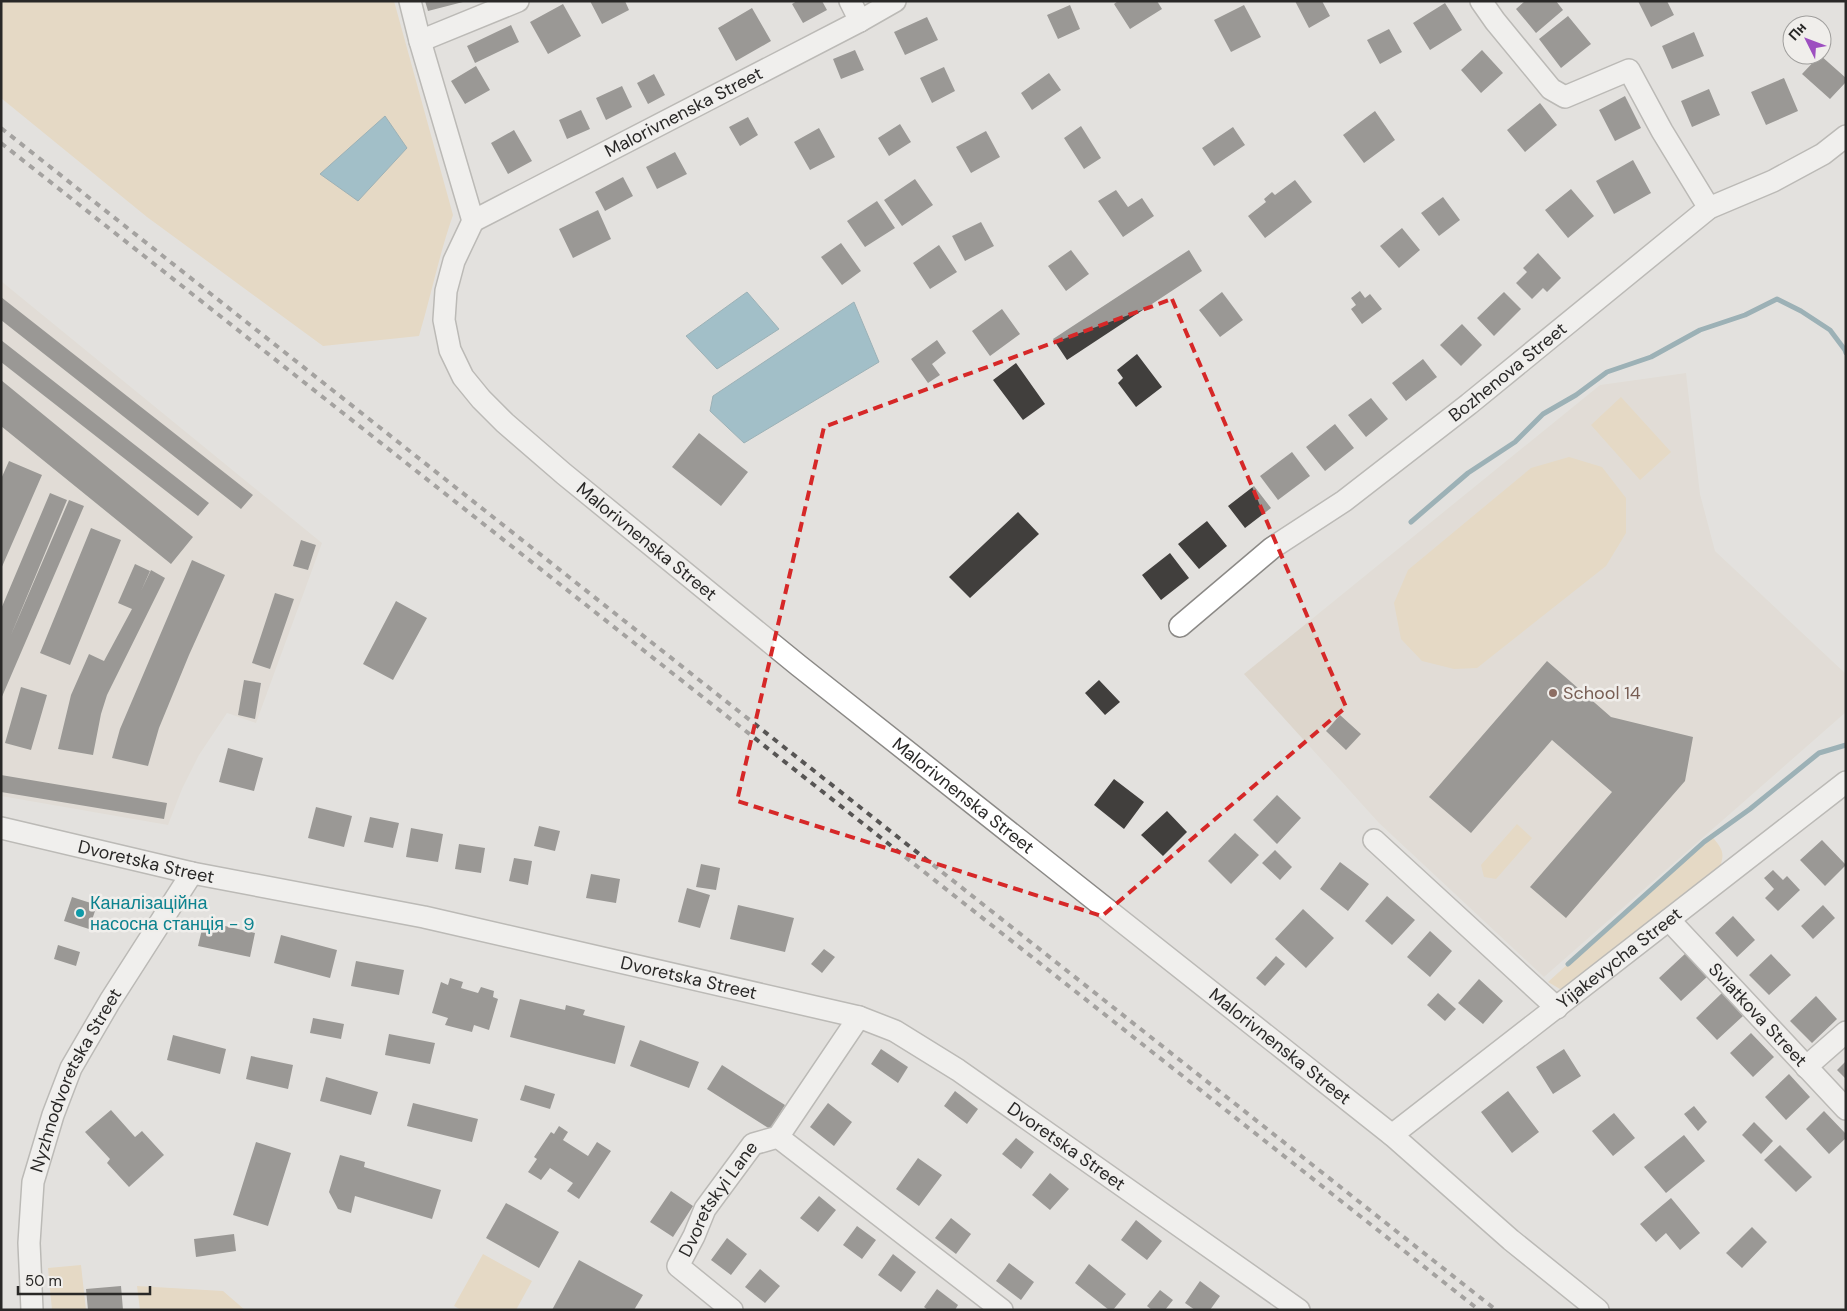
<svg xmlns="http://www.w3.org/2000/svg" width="1847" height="1311" viewBox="0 0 1847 1311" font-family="'DM Sans',sans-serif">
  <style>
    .built { fill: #ddd6cc }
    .green { fill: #e7cea6 }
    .water { fill: #5296ad; stroke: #467585 }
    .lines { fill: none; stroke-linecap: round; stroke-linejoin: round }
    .stream { stroke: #467585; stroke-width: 5 }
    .building { fill: #413f3d }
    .minor-casing { stroke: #8b8986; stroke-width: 24 }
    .minor { stroke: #fff; stroke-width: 21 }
    .rail { stroke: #575554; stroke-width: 4; stroke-dasharray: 6 6; stroke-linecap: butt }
    .marked { fill: none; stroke: #d62828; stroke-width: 4; stroke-dasharray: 10 6; stroke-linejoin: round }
    .education-dot { fill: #8d6e63; stroke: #f0eeeb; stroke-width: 2 }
    .culture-dot { fill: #0f9aa8; stroke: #f0eeeb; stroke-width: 2 }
    .labels { text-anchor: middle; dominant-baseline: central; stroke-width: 5; stroke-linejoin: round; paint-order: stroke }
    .street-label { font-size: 18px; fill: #292827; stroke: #f0eeeb }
    .education-label { font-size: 18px; fill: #785e54; stroke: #f0eeeb; text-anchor: start }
    .culture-label { font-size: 18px; fill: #0d838f; stroke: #f0eeeb; text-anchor: start }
  </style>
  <rect width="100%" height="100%" fill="#e3e1de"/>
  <path class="built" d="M1,281L322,543L256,723L227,713L199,755L182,789L168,825L1,796Z
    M1686,373L1700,494L1715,551L1846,674V712L1544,977L1379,823L1244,674L1600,385Z"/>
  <path class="green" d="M1,1H394L453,215C439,255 431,296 419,336L323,346L147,217L1,98Z
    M1621,397L1671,452L1640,480L1591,425Z
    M1569,457L1602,467L1626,498V533L1606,566L1477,668L1454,669L1422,661L1401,639L1394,603L1408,570L1531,468Z
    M1517,824L1532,838L1496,879L1484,877L1481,865Z
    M1711,835C1722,849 1726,852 1719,869L1566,988L1560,989L1548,982Z
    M483,1254L532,1281L516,1310H461L454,1306Z
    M81,1265L86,1310H52L48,1268Z
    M137,1286L223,1291L245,1310H140Z"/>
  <path class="water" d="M385,116L407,148L358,201L320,174Z
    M747,292L779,329L717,369L686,336Z
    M854,302L879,362L744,443L710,411L713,396Z"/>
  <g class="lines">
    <path class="stream" d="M1411,522L1468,473L1515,442L1543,414L1576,395L1607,372L1651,357L1700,330L1745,315L1777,299L1801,311L1830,330L1845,350L1846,353
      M1568,964L1704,842L1750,809L1819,753L1846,745"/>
  </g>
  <path class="building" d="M425,1H463V2L428,11Z
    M590,1H625L629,10L602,24Z
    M797,1H822L827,10L803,23L792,4Z
    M1118,1H1157L1162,9L1130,29L1114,4Z
    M1295,1H1322L1330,16L1309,28Z
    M1525,1H1556L1563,10L1536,33L1516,9Z
    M1638,1H1667L1674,15L1651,27Z
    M1445,3L1462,30L1430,50L1413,23Z
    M563,4L581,36L548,54L530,22Z
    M1070,5L1080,29L1058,39L1047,15Z
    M1244,5L1261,37L1231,52L1214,20Z
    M752,8L771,41L736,61L718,28Z
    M1568,16L1591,44L1561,68L1539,39Z
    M927,17L938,40L905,55L894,32Z
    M511,25L519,42L475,63L467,46Z
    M1389,29L1402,52L1380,64L1367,40Z
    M1694,32L1704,56L1672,69L1662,46Z
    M855,50L864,70L841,79L833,59Z
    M1482,50L1503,73L1481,93L1461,70Z
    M1820,55L1846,78V82L1830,99L1802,74Z
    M476,66L490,90L465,104L451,81Z
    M944,67L955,91L932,103L920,78Z
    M1049,73L1061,90L1032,110L1021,93Z
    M654,74L665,95L648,104L637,83Z
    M1784,78L1798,111L1766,125L1751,92Z
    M622,86L632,107L606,120L596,98Z
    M1709,89L1720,115L1692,127L1681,101Z
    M1625,96L1641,128L1615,141L1599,110Z
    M1540,103L1557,125L1525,152L1507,130Z
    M581,110L590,129L567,139L559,120Z
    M1375,111L1395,140L1364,163L1343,135Z
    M748,117L758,135L740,146L729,127Z
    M900,124L911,142L889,156L878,138Z
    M1081,126L1101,158L1084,169L1064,138Z
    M1233,127L1245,145L1214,166L1202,148Z
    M819,128L835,157L810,170L794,142Z
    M514,130L532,161L508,174L491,143Z
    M986,131L1000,157L971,173L956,147Z
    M675,152L687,174L657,189L646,167Z
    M1633,160L1651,193L1614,214L1596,181Z
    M623,177L633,196L605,211L595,192Z
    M915,179L933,205L902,226L884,200Z
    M1295,180L1312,202L1265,238L1248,216L1266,202L1264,199L1272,192L1275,195Z
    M1571,189L1594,216L1568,238L1545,210Z
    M1116,190L1128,207L1142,198L1154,216L1123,237L1098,201Z
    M1443,197L1460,220L1439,236L1421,213Z
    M877,201L895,228L865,247L847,221Z
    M598,210L611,239L573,258L559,229Z
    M981,222L994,246L965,261L952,236Z
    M1402,228L1420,250L1399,268L1380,246Z
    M841,243L861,271L842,285L821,257Z
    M939,245L957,272L930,289L913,263Z
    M1071,250L1089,274L1066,291L1048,266Z
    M1189,250L1202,271L1067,360L1053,339Z
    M1538,253L1561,278L1547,292L1543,288L1532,299L1516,283L1527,272L1523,268Z
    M1360,291L1365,298L1370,294L1382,309L1362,324L1351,309L1356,305L1351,298Z
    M1222,292L1243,320L1220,337L1199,310Z
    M1504,292L1521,309L1494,336L1477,318Z
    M1,297L253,495L241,509L1,320Z
    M1002,309L1020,334L990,356L972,331Z
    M1462,324L1482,345L1461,366L1440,345Z
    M1,340L209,503L198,516L1,362Z
    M937,340L946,353L932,364L940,375L928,383L911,359Z
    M1137,354L1162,387L1136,407L1118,383L1123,378L1117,370Z
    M1423,359L1437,377L1406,401L1392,383Z
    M1016,363L1045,404L1023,420L993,380Z
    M1,380L193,537L171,564L1,426Z
    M1371,398L1388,419L1366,437L1348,415Z
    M1335,424L1354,448L1325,471L1306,447Z
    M699,433L748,472L721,506L672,467Z
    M1292,452L1310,476L1278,500L1260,476Z
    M9,461L42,475L1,569V479Z
    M1254,486L1271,508L1245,528L1228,506Z
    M50,493L67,500L11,635L69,500L84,506L1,699V609Z
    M1018,512L1039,534L970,598L949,577Z
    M1207,521L1227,546L1199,569L1178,544Z
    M91,528L121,540L70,665L40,653Z
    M301,540L316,545L308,570L293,566Z
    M1170,553L1189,578L1161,600L1142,575Z
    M192,560L225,575L189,655L159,728L148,766L112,758L120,729Z
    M135,564L150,571L141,591L151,570L165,578L107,695L101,714L93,755L58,749L71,695L89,654L104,661L132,609L118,603Z
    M275,593L294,599L270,669L252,663Z
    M396,601L427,618L393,680L363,664Z
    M1547,661L1611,717L1693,737L1685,781L1566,918L1530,887L1612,792L1552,740L1471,833L1429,797Z
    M244,680L261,683L255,719L238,715Z
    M1099,680L1120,702L1105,715L1085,693Z
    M21,687L47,695L31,750L5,743Z
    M1340,715L1361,734L1346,750L1326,731Z
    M228,748L263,758L254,791L219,782Z
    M1,775L167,803L164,819L1,792Z
    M1114,779L1144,802L1124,829L1094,805Z
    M1277,795L1301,818L1277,844L1253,820Z
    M316,807L352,816L344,847L308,838Z
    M1167,811L1187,832L1163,856L1141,835Z
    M370,817L399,823L393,848L364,842Z
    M539,826L560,831L555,851L534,846Z
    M411,828L443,834L438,862L406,857Z
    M1235,833L1259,855L1231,884L1208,861Z
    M1822,840L1846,865L1825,886L1800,860Z
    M459,844L485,848L481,873L455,869Z
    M1275,850L1292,867L1280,880L1262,863Z
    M514,858L532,861L528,885L509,881Z
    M1340,862L1369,884L1348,911L1320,889Z
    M701,864L720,868L716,890L696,887Z
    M1773,870L1783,880L1787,876L1800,890L1778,911L1765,898L1774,889L1764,878Z
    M591,874L620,879L616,903L586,898Z
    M687,888L710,895L700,928L678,922Z
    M1387,896L1415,920L1392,945L1365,921Z
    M72,897L97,905L89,929L64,921Z
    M738,905L794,918L785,952L730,939Z
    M1823,905L1835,918L1813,939L1801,926Z
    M1303,909L1334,938L1306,968L1275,939Z
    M1733,916L1755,940L1737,957L1715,933Z
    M204,921L255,933L250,957L198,946Z
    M1430,931L1452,951L1430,977L1407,957Z
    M281,935L337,950L330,978L274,963Z
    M58,945L80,952L76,966L54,959Z
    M824,949L835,957L822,973L811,964Z
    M1686,953L1708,976L1681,1001L1659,978Z
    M1771,954L1791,975L1769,995L1749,975Z
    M1276,956L1285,964L1265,986L1256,978Z
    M356,961L404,970L399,995L351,986Z
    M450,978L463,982L461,988L478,993L481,987L494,991L493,997L498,999L489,1030L474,1025L472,1032L445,1025L448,1018L432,1013L441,982L448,985Z
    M1479,979L1503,1001L1483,1024L1458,1003Z
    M1438,993L1456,1009L1445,1021L1427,1005Z
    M1722,993L1743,1016L1717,1040L1696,1018Z
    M1816,996L1837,1019L1812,1043L1790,1021Z
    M520,999L565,1010L566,1005L585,1010L583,1015L625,1026L615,1064L510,1037Z
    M313,1018L344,1024L341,1039L310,1033Z
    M1751,1033L1774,1057L1753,1077L1730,1053Z
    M389,1034L435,1043L430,1064L385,1055Z
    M173,1035L226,1049L220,1074L167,1060Z
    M640,1040L699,1062L689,1088L630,1066Z
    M881,1049L908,1067L898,1083L871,1064Z
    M1564,1049L1581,1076L1553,1094L1536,1067Z
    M251,1056L293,1065L288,1089L246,1079Z
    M1846,1061V1079L1837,1070Z
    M722,1065L785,1105L770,1129L707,1089Z
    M1789,1074L1810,1097L1786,1120L1765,1097Z
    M326,1077L378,1092L371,1115L320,1101Z
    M525,1085L555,1094L550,1109L520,1100Z
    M955,1091L978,1109L967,1124L944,1106Z
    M1508,1091L1539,1132L1512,1153L1481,1112Z
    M413,1103L478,1119L472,1142L407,1126Z
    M828,1103L852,1122L834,1146L810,1127Z
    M1694,1106L1707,1122L1698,1131L1684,1114Z
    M111,1110L135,1137L142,1131L164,1155L129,1187L107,1163L110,1159L85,1132Z
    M1824,1111L1846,1134V1138L1829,1154L1806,1129Z
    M1614,1113L1635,1138L1613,1156L1592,1131Z
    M1754,1122L1773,1141L1761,1154L1742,1135Z
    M559,1126L568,1132L563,1140L588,1156L597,1142L611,1151L579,1199L567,1191L573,1183L550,1168L541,1180L528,1172L537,1159L534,1157L551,1132L554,1134Z
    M1684,1135L1705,1161L1666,1193L1644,1167Z
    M1016,1138L1034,1152L1021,1169L1002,1154Z
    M256,1142L291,1153L268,1226L233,1215Z
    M1780,1145L1812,1177L1796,1192L1764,1160Z
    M340,1155L365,1162L364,1167L441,1190L432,1219L355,1196L351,1213L338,1209L329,1192Z
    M918,1158L942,1175L919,1206L896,1189Z
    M1050,1173L1069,1189L1050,1210L1032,1195Z
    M671,1191L693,1206L673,1237L650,1222Z
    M819,1196L836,1210L818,1232L800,1218Z
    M1671,1198L1700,1233L1680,1250L1666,1233L1656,1242L1640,1224Z
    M506,1203L559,1232L539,1268L486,1238Z
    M951,1218L971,1234L956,1254L935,1238Z
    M1136,1220L1162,1241L1147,1260L1121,1240Z
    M857,1226L876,1240L862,1259L843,1245Z
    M1752,1227L1767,1242L1742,1268L1726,1253Z
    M234,1234L236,1251L196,1257L194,1239Z
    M727,1238L747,1254L731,1275L711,1260Z
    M893,1254L916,1272L901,1292L878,1275Z
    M579,1260L643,1295L634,1310H552Z
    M1009,1263L1034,1282L1021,1300L996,1281Z
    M1089,1264L1126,1294L1113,1310H1109L1075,1283Z
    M760,1269L780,1286L765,1303L745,1287Z
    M1200,1281L1220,1296L1210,1310H1195L1185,1303Z
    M121,1286L123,1310H88L86,1289Z
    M937,1289L958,1305L955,1310H928L924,1307Z
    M1160,1290L1173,1300L1165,1310H1152L1147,1306Z"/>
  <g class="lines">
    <defs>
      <g id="minor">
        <path id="s1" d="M410,1L420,41L473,221L860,21L895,1"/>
        <path d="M850,1L860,21"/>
        <path d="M1481,1L1495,21L1551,89L1565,97L1629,70L1662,131L1709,208"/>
        <path d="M420,41L518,1"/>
        <path id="s2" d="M473,221L454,261L446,291L444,320L450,350L463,377L481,399L505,423L564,474L798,665L1392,1135L1511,1240L1598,1310"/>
        <path id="s3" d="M1180,626L1272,548L1344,501L1469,404L1709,208L1773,181L1823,154L1846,136"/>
        <path id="s4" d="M1,828L192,873L424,917L859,1017L895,1031L958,1070L1299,1310"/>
        <path d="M1374,840L1557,1008"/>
        <path id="s5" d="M1669,920L1846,1109"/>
        <path d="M1806,1067L1846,1032"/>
        <path id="s6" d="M1392,1135L1846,782"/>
        <path d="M778,1137L1002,1310"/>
        <path id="s7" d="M32,1310L29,1243L33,1182L53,1115L71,1068L110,1001L192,873"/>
        <path id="s8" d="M732,1310L678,1266L694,1236L705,1209L753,1144L778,1137L859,1017"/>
      </g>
    </defs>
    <use href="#minor" class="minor-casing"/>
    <use href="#minor" class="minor"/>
    <path class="rail" d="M1,128L1496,1310
      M1,143L1479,1310"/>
  </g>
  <path d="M0 0H1847V1311H0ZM1172,299L1346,707L1102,916L737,801L824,427Z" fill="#e3e1de" fill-opacity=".55" fill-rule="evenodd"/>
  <path class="marked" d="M1172,299L1346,707L1102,916L737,801L824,427Z"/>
  <circle class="education-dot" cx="1553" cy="693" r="5"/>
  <circle class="culture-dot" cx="80" cy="913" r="5"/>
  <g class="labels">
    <g class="street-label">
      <text stroke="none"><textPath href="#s1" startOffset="466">Malorivnenska Street</textPath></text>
      <text stroke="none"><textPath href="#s3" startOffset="415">Bozhenova Street</textPath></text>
      <text stroke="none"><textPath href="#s2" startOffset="412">Malorivnenska Street</textPath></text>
      <text stroke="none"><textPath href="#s2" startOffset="818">Malorivnenska Street</textPath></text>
      <text stroke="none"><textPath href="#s4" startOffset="149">Dvoretska Street</textPath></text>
      <text stroke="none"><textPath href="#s6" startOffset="288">Yijakevycha Street</textPath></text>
      <text stroke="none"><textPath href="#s4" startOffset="704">Dvoretska Street</textPath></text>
      <text stroke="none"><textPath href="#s5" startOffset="130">Sviatkova Street</textPath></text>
      <text stroke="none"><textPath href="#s2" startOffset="1222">Malorivnenska Street</textPath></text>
      <text stroke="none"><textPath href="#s7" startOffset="239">Nyzhnodvoretska Street</textPath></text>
      <text stroke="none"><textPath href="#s4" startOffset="1124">Dvoretska Street</textPath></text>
      <text stroke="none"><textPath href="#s8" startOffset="148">Dvoretskyi Lane</textPath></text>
    </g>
    <g class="education-label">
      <text x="1563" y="693">School 14</text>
    </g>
    <g class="culture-label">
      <text x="90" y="903">Каналізаційна<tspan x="90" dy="21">насосна станція - 9</tspan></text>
    </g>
  </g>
  <rect width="1847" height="1311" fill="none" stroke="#292827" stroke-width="5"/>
  <g transform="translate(1807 40) rotate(312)"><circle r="24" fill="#f0eeeb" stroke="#a09f9d"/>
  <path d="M0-4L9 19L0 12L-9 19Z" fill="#9d4fc0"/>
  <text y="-8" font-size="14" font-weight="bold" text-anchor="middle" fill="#292827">Пн</text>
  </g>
  <path d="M18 1286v8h132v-8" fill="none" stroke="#292827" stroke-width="2.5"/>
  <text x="25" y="1286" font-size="15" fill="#292827" stroke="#f0eeeb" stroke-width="4" paint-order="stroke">50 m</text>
</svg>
